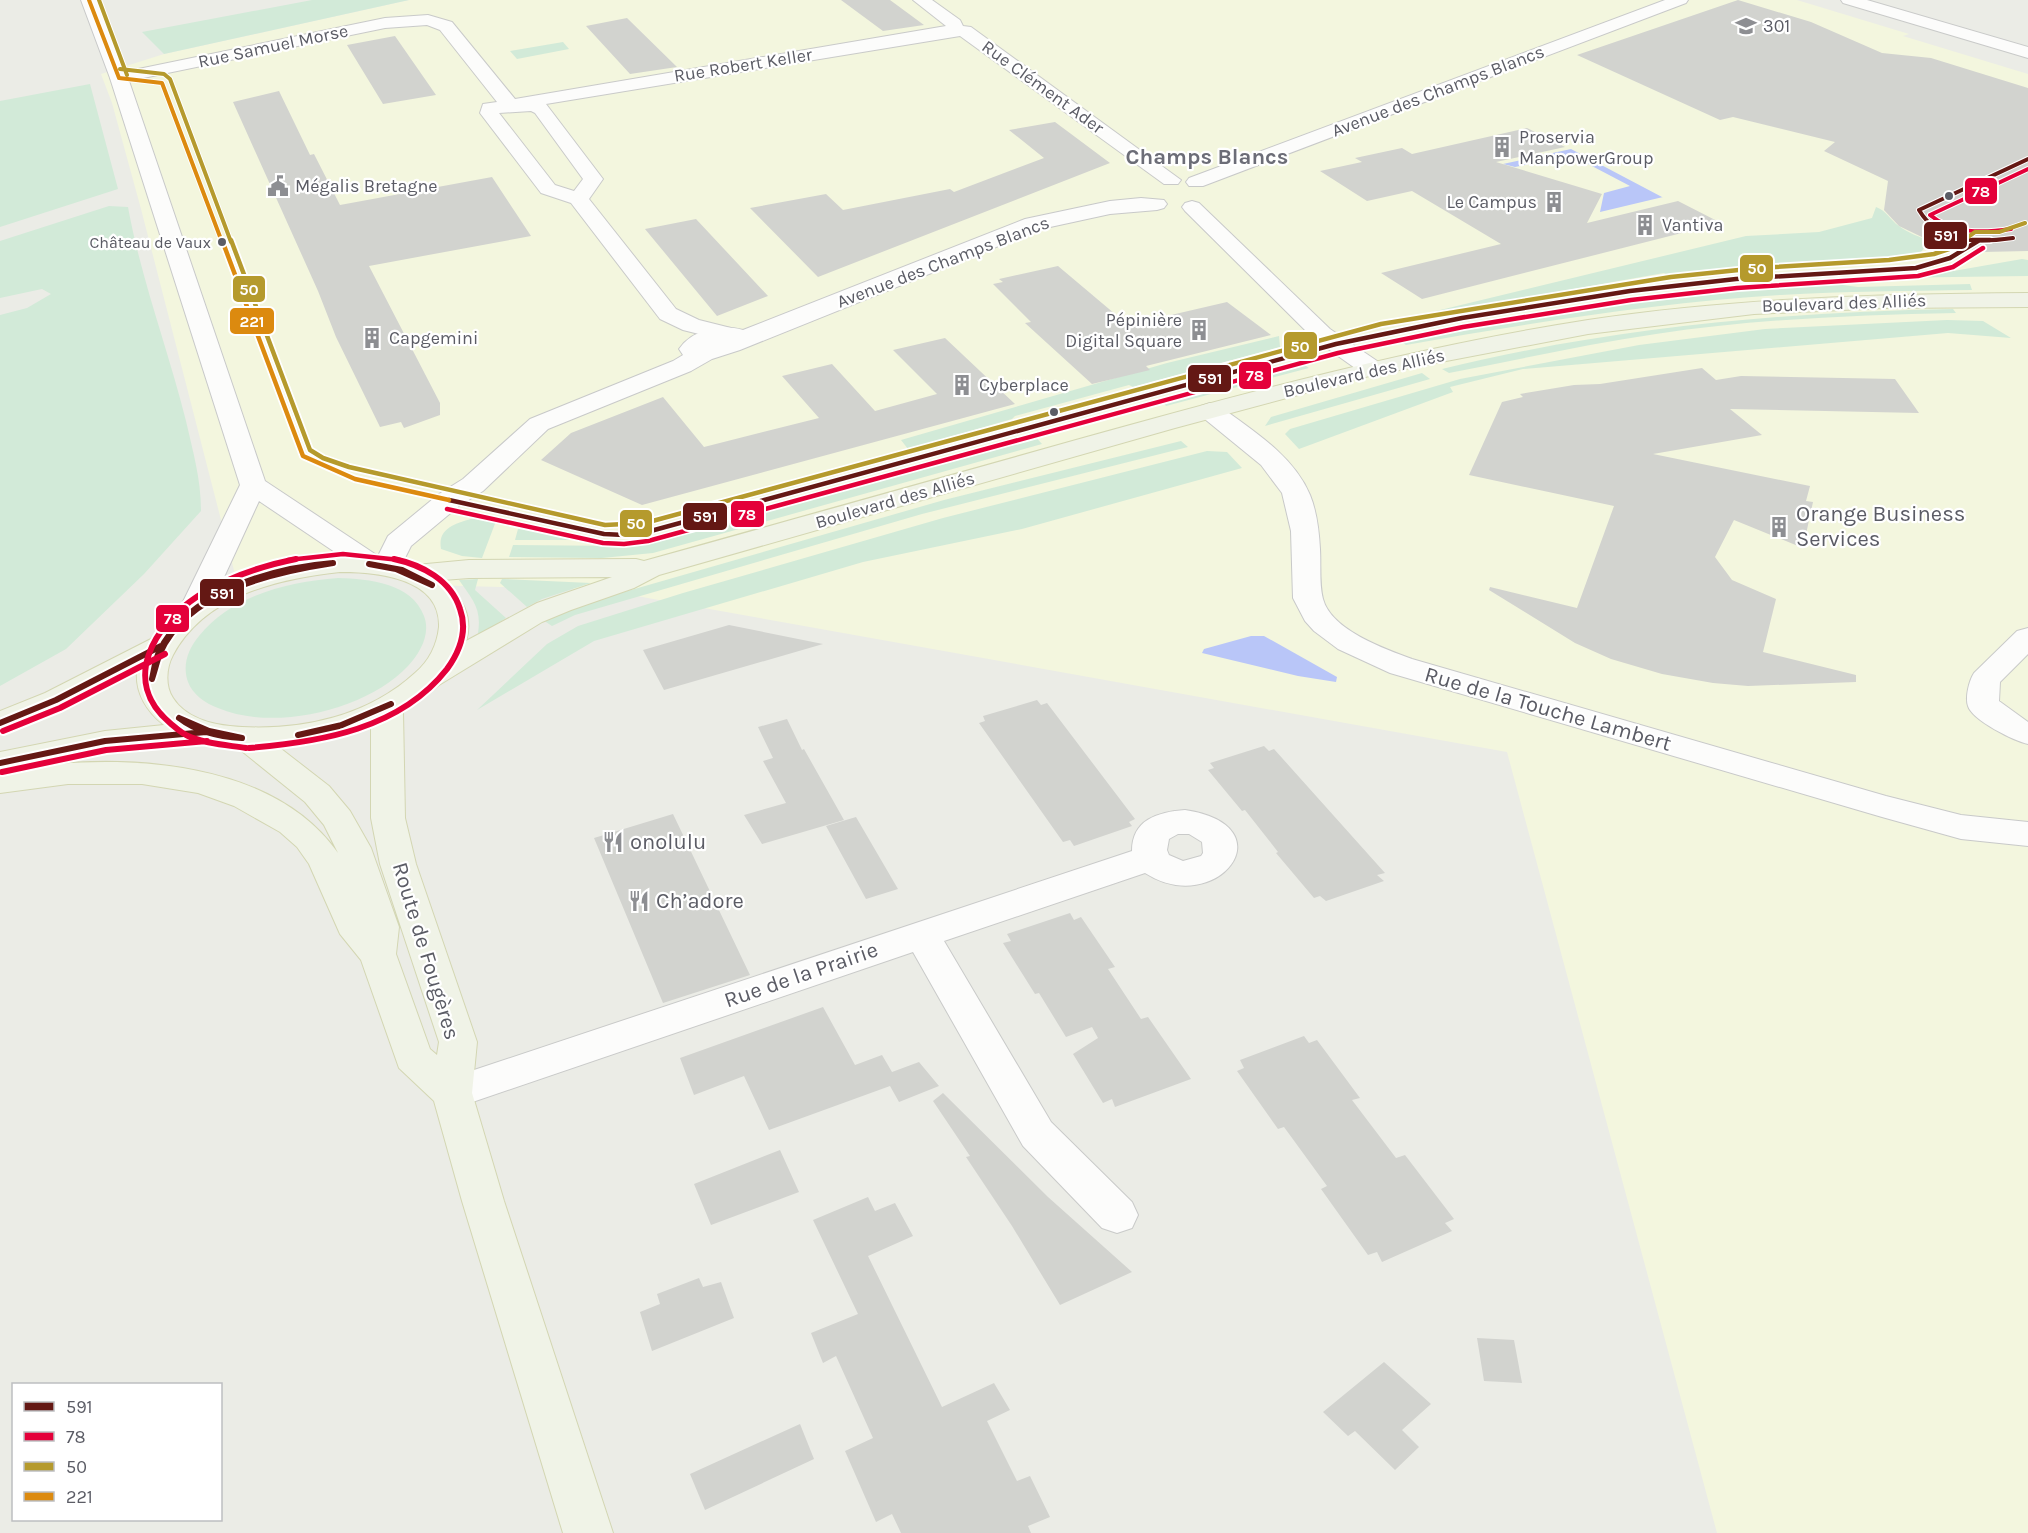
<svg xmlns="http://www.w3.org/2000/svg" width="2028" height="1533" viewBox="0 0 2028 1533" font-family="Karla,sans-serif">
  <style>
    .commercial { fill: #f3f6de }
    .green { fill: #d2ead8 }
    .water { fill: #b9c6f8 }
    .building { fill: #d2d3cf }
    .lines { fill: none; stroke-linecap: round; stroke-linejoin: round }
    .street-casing { stroke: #c9cac9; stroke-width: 2 }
    .secondary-casing { stroke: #c8c9c9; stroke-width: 2 }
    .primary-casing { stroke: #d3d6b2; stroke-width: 2 }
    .street { fill: #fcfcfb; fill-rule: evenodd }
    .secondary { fill: #fcfcfb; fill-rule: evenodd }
    .primary { fill: #f0f3e7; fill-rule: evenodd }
    .bus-1-far2-casing { stroke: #fff; stroke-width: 6 }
    .bus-1-far1-casing { stroke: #fff; stroke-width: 8 }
    .bus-1-casing { stroke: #fff; stroke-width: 10 }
    .bus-2-far2-casing { stroke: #fff; stroke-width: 6 }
    .bus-2-far1-casing { stroke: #fff; stroke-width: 8 }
    .bus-2-casing { stroke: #fff; stroke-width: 10 }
    .bus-3-far1-casing { stroke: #fff; stroke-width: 6 }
    .bus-3-casing { stroke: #fff; stroke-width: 8 }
    .bus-4-far1-casing { stroke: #fff; stroke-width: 6 }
    .bus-4-casing { stroke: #fff; stroke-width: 8 }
    .bus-1-far2 { stroke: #641814; stroke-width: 4 }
    .bus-1-far1 { stroke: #641814; stroke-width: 4.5 }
    .bus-1 { stroke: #641814; stroke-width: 6 }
    .bus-2-far2 { stroke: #e4003a; stroke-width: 4 }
    .bus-2-far1 { stroke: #e4003a; stroke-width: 4.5 }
    .bus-2 { stroke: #e4003a; stroke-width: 6 }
    .bus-3-far1 { stroke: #b59a2d; stroke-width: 4 }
    .bus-3 { stroke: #b59a2d; stroke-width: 4.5 }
    .bus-4-far1 { stroke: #dc8a0f; stroke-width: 4 }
    .bus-4 { stroke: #dc8a0f; stroke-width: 4.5 }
    .bus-dot { fill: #5b5c65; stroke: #fff; stroke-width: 2 }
    .labels { text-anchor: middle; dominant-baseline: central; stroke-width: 4.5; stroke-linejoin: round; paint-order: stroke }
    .far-bus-label { font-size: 16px; fill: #5b5c65; stroke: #fff; text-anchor: end }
    .far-poi-label { font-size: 18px; fill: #5b5c65; stroke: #fff; text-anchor: start }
    .far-street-label { font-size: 18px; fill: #5b5c65; stroke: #fff }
    .far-quarter-label { font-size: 22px; font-weight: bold; fill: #6c6d77; stroke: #fff }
    .poi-label { font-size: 22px; fill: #5b5c65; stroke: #fff; text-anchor: start }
    .street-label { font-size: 22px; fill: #5b5c65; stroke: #fff }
    .line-badge { stroke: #fff; stroke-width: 2 }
    .badge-label { font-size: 16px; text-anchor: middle; font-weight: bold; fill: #fff }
  </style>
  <rect width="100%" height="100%" fill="#ebece6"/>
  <path class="commercial" d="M409,0H1797L1909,34L1903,36L2028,74V1533H1717L1507,752L603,590L427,585L375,564L238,586L141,209L112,103L101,74L164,54Z"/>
  <path class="green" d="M312,0H409L164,54L142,32Z
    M563,42L569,49L517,59L510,51Z
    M90,84L118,189L0,227V101Z
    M109,206L128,207C141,279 168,349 186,421C193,452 201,479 201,511L144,574L66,649L0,686V315L27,308L51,294L42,289L0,298V241Z
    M1876,207C1887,211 1890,220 1899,226C1908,233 1920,237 1930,241L1921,252L1899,258L1670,276L1664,273L1399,320L1746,236L1819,232L1872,218Z
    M2022,259L2028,260V276L1879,278L1942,273Z
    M1805,280L1858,287L1970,284L1972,290C1908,291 1844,291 1781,295C1655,303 1530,323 1406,345L1396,338C1532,314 1667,289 1805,280Z
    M1953,309L1956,313C1856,315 1755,319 1656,334C1587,344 1518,360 1449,373L1442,369C1610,328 1780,312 1953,309Z
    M1947,320L1983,321L2011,338L1948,333L1523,369L1450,387L1453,392L1299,449L1285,434L1290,429L1460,379L1639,345L1765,329Z
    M1279,336L1280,347L1133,387L1129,385L1015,416L1012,419L908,449L901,440L1167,363Z
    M1299,361L1309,368L1166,406L1161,400Z
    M1422,373L1430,379L1265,426L1271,417Z
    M1033,434L1042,444L653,553L602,558L509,557L513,545L625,546L654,541Z
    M1181,441L1188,447L922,514L575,615L552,626L543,620L565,609L944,500Z
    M1207,451L1227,452L1242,468L1022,529L863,562L594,641L477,710L547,644L578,626L683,593L943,518Z
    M474,518H484L496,521L482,558L462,556L441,549C437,527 458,523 474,518Z
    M522,526L581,540H515L518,529Z
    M338,578C369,579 412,583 424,616C431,634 420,653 408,666C367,710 274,732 218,708C205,703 193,695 188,682C182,666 188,649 199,636C232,595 288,582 338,578Z
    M478,579L475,590L506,618L483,633H478C482,608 472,599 459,580Z
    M502,579L591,583L542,599L527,607L500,583Z"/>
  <path class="water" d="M1571,149L1662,197H1663L1600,212L1604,193L1630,186L1571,155L1515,167L1503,164Z
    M1251,636H1264L1337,677L1336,682L1298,676L1202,653L1204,649Z"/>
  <path class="building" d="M841,0H890L924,25L883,31Z
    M1738,0L1811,22L1882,53L1931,58L2028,88V251L1982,252L1926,239L1899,226L1884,210L1888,181L1824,151L1835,142L1733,117L1720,120L1577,55Z
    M627,18L677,67L630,74L586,26Z
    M395,36L436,95L383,104L347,45Z
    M279,91L310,155L314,154L340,205L492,177L531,236L369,266L440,403V415L404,428L401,422L380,427L336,337L318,291L233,102Z
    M1055,122L1110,163L818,277L750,208L826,194L843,210L950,189L954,192L1044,158L1009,130Z
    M1527,128L1565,147L1496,162L1602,194L1587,223L1678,201L1721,223L1422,299L1381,273L1501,244L1412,191L1367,201L1320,171L1362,162L1355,158L1402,148L1412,154Z
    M696,219L768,296L717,316L645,229Z
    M1058,266L1128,325L1227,302L1271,335L1146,366L1150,370L1092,384L1025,323L1031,322L993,284L1003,282L999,279Z
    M945,338L1015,404L642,505L541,460L571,433L663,397L704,447L819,418L782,376L832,364L875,411L937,394L893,350Z
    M1702,368L1716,380L1741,376L1895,379L1919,413L1730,409L1762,435L1653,454L1810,486L1806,501L1813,502L1803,548L1734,520L1715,557L1732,580L1776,599L1763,652L1856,675V682L1748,686L1713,683L1662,674L1611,659L1575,643L1489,590L1490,587L1577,608L1614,506L1469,475L1502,402L1523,397L1520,394L1574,385L1600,384Z
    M729,625L823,644L664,690L643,650Z
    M1037,700L1041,705L1047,703L1135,819L1129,822L1132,826L1074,846L1070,840L1063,842L979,723L985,721L983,716Z
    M787,719L802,750L804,749L844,820L762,844L744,815L786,803L763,761L773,758L758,727Z
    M1264,746L1269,751L1274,749L1385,873L1377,875L1384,881L1326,901L1320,896L1314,898L1276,853L1278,852L1245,810L1242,811L1208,770L1214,768L1210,763Z
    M673,814L750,975L663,1003L594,838Z
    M856,817L898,889L866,899L826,826Z
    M1070,913L1074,920L1081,917L1115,967L1108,969L1141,1019L1148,1017L1191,1079L1115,1107L1112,1099L1103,1103L1073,1054L1098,1038L1092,1027L1066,1037L1039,993L1035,994L1003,943L1011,941L1007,934Z
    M823,1007L855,1065L882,1055L892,1072L919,1062L939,1086L899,1102L890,1086L769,1130L744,1076L694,1095L680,1058Z
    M1304,1036L1309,1043L1317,1040L1360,1098L1352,1100L1396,1158L1405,1155L1454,1219L1445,1223L1452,1231L1382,1262L1377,1252L1368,1255L1321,1189L1327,1186L1284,1127L1278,1129L1237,1071L1244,1068L1240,1060Z
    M943,1093L1048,1197L1132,1272L1060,1305L1012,1226L966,1157L970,1156L933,1101Z
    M780,1150L799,1192L711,1225L694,1184Z
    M868,1197L875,1211L895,1203L913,1236L868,1256L942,1407L994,1383L1010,1410L987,1421L1017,1481L1030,1476L1050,1517L1028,1526L1031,1533H901L892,1514L876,1522L845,1451L873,1438L836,1356L823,1363L811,1333L858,1314L813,1220Z
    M699,1278L703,1287L721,1282L734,1318L652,1351L640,1312L660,1304L657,1294Z
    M1477,1338L1514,1340L1522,1383L1484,1381Z
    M1384,1362L1431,1404L1402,1430L1419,1447L1395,1470L1355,1431L1348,1436L1323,1412Z
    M800,1424L814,1459L705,1510L690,1474Z"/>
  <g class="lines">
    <defs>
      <path id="street" d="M913,0H932L960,20L963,26L971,27L1181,180L1178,184H1164L960,36L546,104L603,179L589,199L676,309L699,320L731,328L735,333L731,338L723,340L683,330L660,319L571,203L541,193L480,113L483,104L497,102L440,30L427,25L385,28L119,83L113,82L110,78L113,74L119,73L385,18L428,15L452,22L515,99L946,26ZM531,111L535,113L583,179L574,191L555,185L499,113Z
        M1841,0H1867L2028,47V58L1843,3Z
        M2028,628V654L2000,682L1999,701L2028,722V744C2014,741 1972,720 1968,706C1965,697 1969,681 1974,673L2017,631Z
        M1185,810C1290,826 1216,919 1145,873L944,941L1051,1122L1132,1202L1138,1215L1132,1228L1117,1233L1102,1228L1023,1146L913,952L452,1109L438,1104L432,1093L438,1082L1132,851C1132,820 1157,812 1185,810ZM1178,834H1189L1202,842L1203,853L1201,856L1183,861L1169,855L1167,850L1169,839Z"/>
      <path id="secondary" d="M81,0H97L128,78L265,481L378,556L388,536L439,494L463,479L530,419L673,361L683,355L679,349C693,329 721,324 743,330L1025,219L1110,201L1141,198L1164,200L1167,204L1164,208L1157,210L1110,214L1041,229L740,350L712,359L691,371L548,429L483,491L459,506L411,546L398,572C388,575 385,572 377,570C371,569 366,571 360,569L259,501L208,612L203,618L193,621L183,618L178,612L240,485L110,78Z
        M1665,0H1688L1686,3L1203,186H1189L1186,182L1189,178Z
        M1192,201L1199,203L1330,329L1380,363L1383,368L1380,373L1371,375L1362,373L1314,339L1185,211L1182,207L1185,203Z
        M1210,403L1219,406C1251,429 1294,456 1310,495C1317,512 1319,531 1320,549C1321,565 1319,584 1323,599C1331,630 1385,649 1412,659L1886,796L1961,815L2028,822V846L1961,839L1882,817L1390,673L1338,649L1314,631L1305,621L1293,598L1291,531L1282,493L1261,465L1201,416L1197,411L1201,406Z"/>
      <path id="primary" d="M2028,293V307L1884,308L1754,314L1588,334L1373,375L1175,428L659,575L634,588L571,610L542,622L439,685L403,712L405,818L416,864L477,1042L472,1093L504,1201L613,1533H563L462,1201L434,1101L399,1068L361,960L340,934L309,864L297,847L280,832L234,806L198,793L142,784H68L0,793V752L105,731L164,725C147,712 135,693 137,671L67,707L0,733V711L45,693L151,639L176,609L199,594L250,572L288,562L340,554L385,557L416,565L469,560L636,559L644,561C788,521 932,481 1076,440C1245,393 1414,347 1588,320C1734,298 1881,294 2028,293ZM340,572C375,572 441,577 439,627C437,645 429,661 415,673C368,716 304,730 242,727C218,726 187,720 173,698C165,686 166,668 173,655C205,595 278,579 340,572ZM612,577L537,603L466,641C474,617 461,595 443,580L469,578ZM371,727V818L380,864L439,1042L437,1055L430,1049L396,954L399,927L371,848L350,811L329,786L280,748L311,744ZM206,742L238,748L305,802L324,825L338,853C273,761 130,754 29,767L105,751Z"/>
    </defs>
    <use href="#street" class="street-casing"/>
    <use href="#secondary" class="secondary-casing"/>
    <use href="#primary" class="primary-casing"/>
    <use href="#street" class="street"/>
    <use href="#secondary" class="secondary"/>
    <use href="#primary" class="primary"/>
    <defs>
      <path id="bus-1-far2" d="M2013,238C1978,243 1939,244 1919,210L2028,159"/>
      <path id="bus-1-far1" d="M1972,240H1990
        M449,500L604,534L624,535L647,532L1336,344L1462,318L1630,291L1736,279L1916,268L1950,258L1978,241"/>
      <path id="bus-1" d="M369,564L402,570L432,585
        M369,564L396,569L432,585
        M152,679C154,670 155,660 159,652C187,592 272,568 333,563
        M152,679C155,670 157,661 160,653C187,591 274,572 333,563
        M179,718L209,731L242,738
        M179,718C197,732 220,737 242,738
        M0,723L56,700L161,646
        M298,735L342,725L391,704
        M298,735L339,726L391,704
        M0,763L105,741L206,732"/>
      <path id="bus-2-far2" d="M2011,229C1982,233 1953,234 1930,215L2028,169"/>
      <path id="bus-2-far1" d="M447,509L603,543L624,544L648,541L1338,353L1463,327L1631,300L1737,288L1918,276L1953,267L1983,248
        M288,560L343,554L400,560"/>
      <path id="bus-2" d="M3,731L60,708L165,654
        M246,748C227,745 206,744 188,736C181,733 176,728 170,723C120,681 154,625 198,596C228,577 261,566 296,559
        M249,748C321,742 400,729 447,669C460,651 468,631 460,609C451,580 422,565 394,559
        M2,772L106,750L207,741"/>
      <path id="bus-3-far1" d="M99,0L127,75
        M120,69L164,74L170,79L231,242
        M1961,242L1975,232H1999L2025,223"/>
      <path id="bus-3" d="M231,240L310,450L323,458L349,467L605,525L645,523L1381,324L1671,277L1758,268L1889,260L1934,254L1952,248L1963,240"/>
      <path id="bus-4-far1" d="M89,0L119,78
        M119,78L162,83L222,242"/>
      <path id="bus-4" d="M222,240L303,456L355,479L449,500"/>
    </defs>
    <use href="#bus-1-far2" class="bus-1-far2-casing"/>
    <use href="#bus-1-far1" class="bus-1-far1-casing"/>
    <use href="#bus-1" class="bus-1-casing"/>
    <use href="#bus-2-far2" class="bus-2-far2-casing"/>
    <use href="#bus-2-far1" class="bus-2-far1-casing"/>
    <use href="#bus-2" class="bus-2-casing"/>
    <use href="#bus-3-far1" class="bus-3-far1-casing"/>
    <use href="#bus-3" class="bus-3-casing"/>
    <use href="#bus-4-far1" class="bus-4-far1-casing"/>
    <use href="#bus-4" class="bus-4-casing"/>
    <use href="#bus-1-far2" class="bus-1-far2"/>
    <use href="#bus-1-far1" class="bus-1-far1"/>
    <use href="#bus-1" class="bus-1"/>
    <use href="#bus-2-far2" class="bus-2-far2"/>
    <use href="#bus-2-far1" class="bus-2-far1"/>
    <use href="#bus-2" class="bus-2"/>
    <use href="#bus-3-far1" class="bus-3-far1"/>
    <use href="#bus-3" class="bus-3"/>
    <use href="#bus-4-far1" class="bus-4-far1"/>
    <use href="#bus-4" class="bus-4"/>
  </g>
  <defs>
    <symbol id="university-bare" viewBox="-9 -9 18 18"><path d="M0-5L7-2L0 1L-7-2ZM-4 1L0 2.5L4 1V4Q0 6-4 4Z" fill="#8d8e92" stroke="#fff" stroke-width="2.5" paint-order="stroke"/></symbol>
    <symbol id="building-bare" viewBox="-9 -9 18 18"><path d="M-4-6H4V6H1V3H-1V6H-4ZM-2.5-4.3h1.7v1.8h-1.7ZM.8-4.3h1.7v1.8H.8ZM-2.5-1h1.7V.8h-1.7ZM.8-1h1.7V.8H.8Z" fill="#8d8e92" stroke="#fff" stroke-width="2.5" paint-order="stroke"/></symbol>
    <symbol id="civic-bare" viewBox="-9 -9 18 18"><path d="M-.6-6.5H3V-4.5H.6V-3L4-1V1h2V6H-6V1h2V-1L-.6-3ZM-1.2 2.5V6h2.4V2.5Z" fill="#8d8e92" stroke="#fff" stroke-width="2.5" paint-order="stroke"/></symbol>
    <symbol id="restaurant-bare" viewBox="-9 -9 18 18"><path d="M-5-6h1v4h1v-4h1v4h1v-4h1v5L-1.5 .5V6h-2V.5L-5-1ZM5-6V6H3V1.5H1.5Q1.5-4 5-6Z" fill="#8d8e92" stroke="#fff" stroke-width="2.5" paint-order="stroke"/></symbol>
  </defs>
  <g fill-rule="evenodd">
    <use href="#university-bare" x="1731" y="11" width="30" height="30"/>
    <use href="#building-bare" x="1487" y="132" width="30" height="30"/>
    <use href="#civic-bare" x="263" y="171" width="30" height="30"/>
    <use href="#building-bare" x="1539" y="187" width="30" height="30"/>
    <use href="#building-bare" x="1630" y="210" width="30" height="30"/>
    <use href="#building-bare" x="1184" y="315" width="30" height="30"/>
    <use href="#building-bare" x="357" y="323" width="30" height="30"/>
    <use href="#building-bare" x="947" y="370" width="30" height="30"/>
    <use href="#building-bare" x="1764" y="512" width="30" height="30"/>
    <use href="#restaurant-bare" x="598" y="827" width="30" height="30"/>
    <use href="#restaurant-bare" x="624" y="886" width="30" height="30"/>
  </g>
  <g class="bus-dot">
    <circle cx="1949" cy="196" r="5"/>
    <circle cx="222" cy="242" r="5"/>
    <circle cx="1054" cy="412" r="5"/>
  </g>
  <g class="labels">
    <g class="far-bus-label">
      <text x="211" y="242">Château de Vaux</text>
    </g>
    <g class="far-poi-label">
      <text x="1763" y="26">301</text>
      <text x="1519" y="137">Proservia<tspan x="1519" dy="21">ManpowerGroup</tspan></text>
      <text x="295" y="186">Mégalis Bretagne</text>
      <text x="1537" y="202" text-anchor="end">Le Campus</text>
      <text x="1662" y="225">Vantiva</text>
      <text x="1182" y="320" text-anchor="end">Pépinière<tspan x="1182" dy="21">Digital Square</tspan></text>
      <text x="389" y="338">Capgemini</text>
      <text x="979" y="385">Cyberplace</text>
    </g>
    <g class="far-street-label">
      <text transform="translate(273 46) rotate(-12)">Rue Samuel Morse</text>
      <text transform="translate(743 65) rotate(-9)">Rue Robert Keller</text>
      <text transform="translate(1043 87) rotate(36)">Rue Clément Ader</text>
      <text transform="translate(1438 91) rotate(-21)">Avenue des Champs Blancs</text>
      <text transform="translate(943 262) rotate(-21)">Avenue des Champs Blancs</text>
      <text transform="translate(1844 303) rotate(-2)">Boulevard des Alliés</text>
      <text transform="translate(1364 373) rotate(-13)">Boulevard des Alliés</text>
      <text transform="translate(895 500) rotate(-16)">Boulevard des Alliés</text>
    </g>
    <g class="far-quarter-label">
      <text x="1207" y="157">Champs Blancs</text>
    </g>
    <g class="poi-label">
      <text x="1796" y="514">Orange Business<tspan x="1796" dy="25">Services</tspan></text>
      <text x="630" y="842">onolulu</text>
      <text x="656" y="901">Ch’adore</text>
    </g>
    <g class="street-label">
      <text transform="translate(1548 709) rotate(16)">Rue de la Touche Lambert</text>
      <text transform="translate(426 951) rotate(73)">Route de Fougères</text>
      <text transform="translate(801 975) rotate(-19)">Rue de la Prairie</text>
    </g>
  </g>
  <g class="line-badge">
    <rect x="1964" y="177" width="34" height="28" rx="6" fill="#e4003a"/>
    <rect x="1923" y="221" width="45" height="29" rx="6" fill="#641814"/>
    <rect x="1739" y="254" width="35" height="29" rx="6" fill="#b59a2d"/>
    <rect x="232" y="275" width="34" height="28" rx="6" fill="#b59a2d"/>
    <rect x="229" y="307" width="46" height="28" rx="6" fill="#dc8a0f"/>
    <rect x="1283" y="331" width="35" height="29" rx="6" fill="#b59a2d"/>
    <rect x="1238" y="361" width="34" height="29" rx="6" fill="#e4003a"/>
    <rect x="1187" y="364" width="45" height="29" rx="6" fill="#641814"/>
    <rect x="730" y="500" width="35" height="28" rx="6" fill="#e4003a"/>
    <rect x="682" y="502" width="46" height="29" rx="6" fill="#641814"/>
    <rect x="619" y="509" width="34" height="29" rx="6" fill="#b59a2d"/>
    <rect x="199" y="578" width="46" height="29" rx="6" fill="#641814"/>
    <rect x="155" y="604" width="35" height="29" rx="6" fill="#e4003a"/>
  </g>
  <g class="badge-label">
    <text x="1981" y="197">78</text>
    <text x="1946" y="241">591</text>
    <text x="1757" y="274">50</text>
    <text x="249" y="295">50</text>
    <text x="252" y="327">221</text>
    <text x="1300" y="352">50</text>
    <text x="1255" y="381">78</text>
    <text x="1210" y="384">591</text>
    <text x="747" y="520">78</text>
    <text x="705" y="522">591</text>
    <text x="636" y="529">50</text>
    <text x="222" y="599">591</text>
    <text x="173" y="624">78</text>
  </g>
  <rect x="12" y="1383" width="210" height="138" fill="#ffffff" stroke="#bdbec1" stroke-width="1.5"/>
  <rect x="24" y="1402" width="30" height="9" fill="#641814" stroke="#bdbec1" stroke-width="1.5"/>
  <text x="66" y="1413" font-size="18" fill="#5b5c65">591</text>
  <rect x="24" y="1432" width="30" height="9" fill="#e4003a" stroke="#bdbec1" stroke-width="1.5"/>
  <text x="66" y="1443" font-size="18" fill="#5b5c65">78</text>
  <rect x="24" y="1462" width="30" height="9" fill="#b59a2d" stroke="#bdbec1" stroke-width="1.5"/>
  <text x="66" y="1473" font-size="18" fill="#5b5c65">50</text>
  <rect x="24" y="1492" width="30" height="9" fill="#dc8a0f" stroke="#bdbec1" stroke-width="1.5"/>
  <text x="66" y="1503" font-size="18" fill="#5b5c65">221</text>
</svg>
